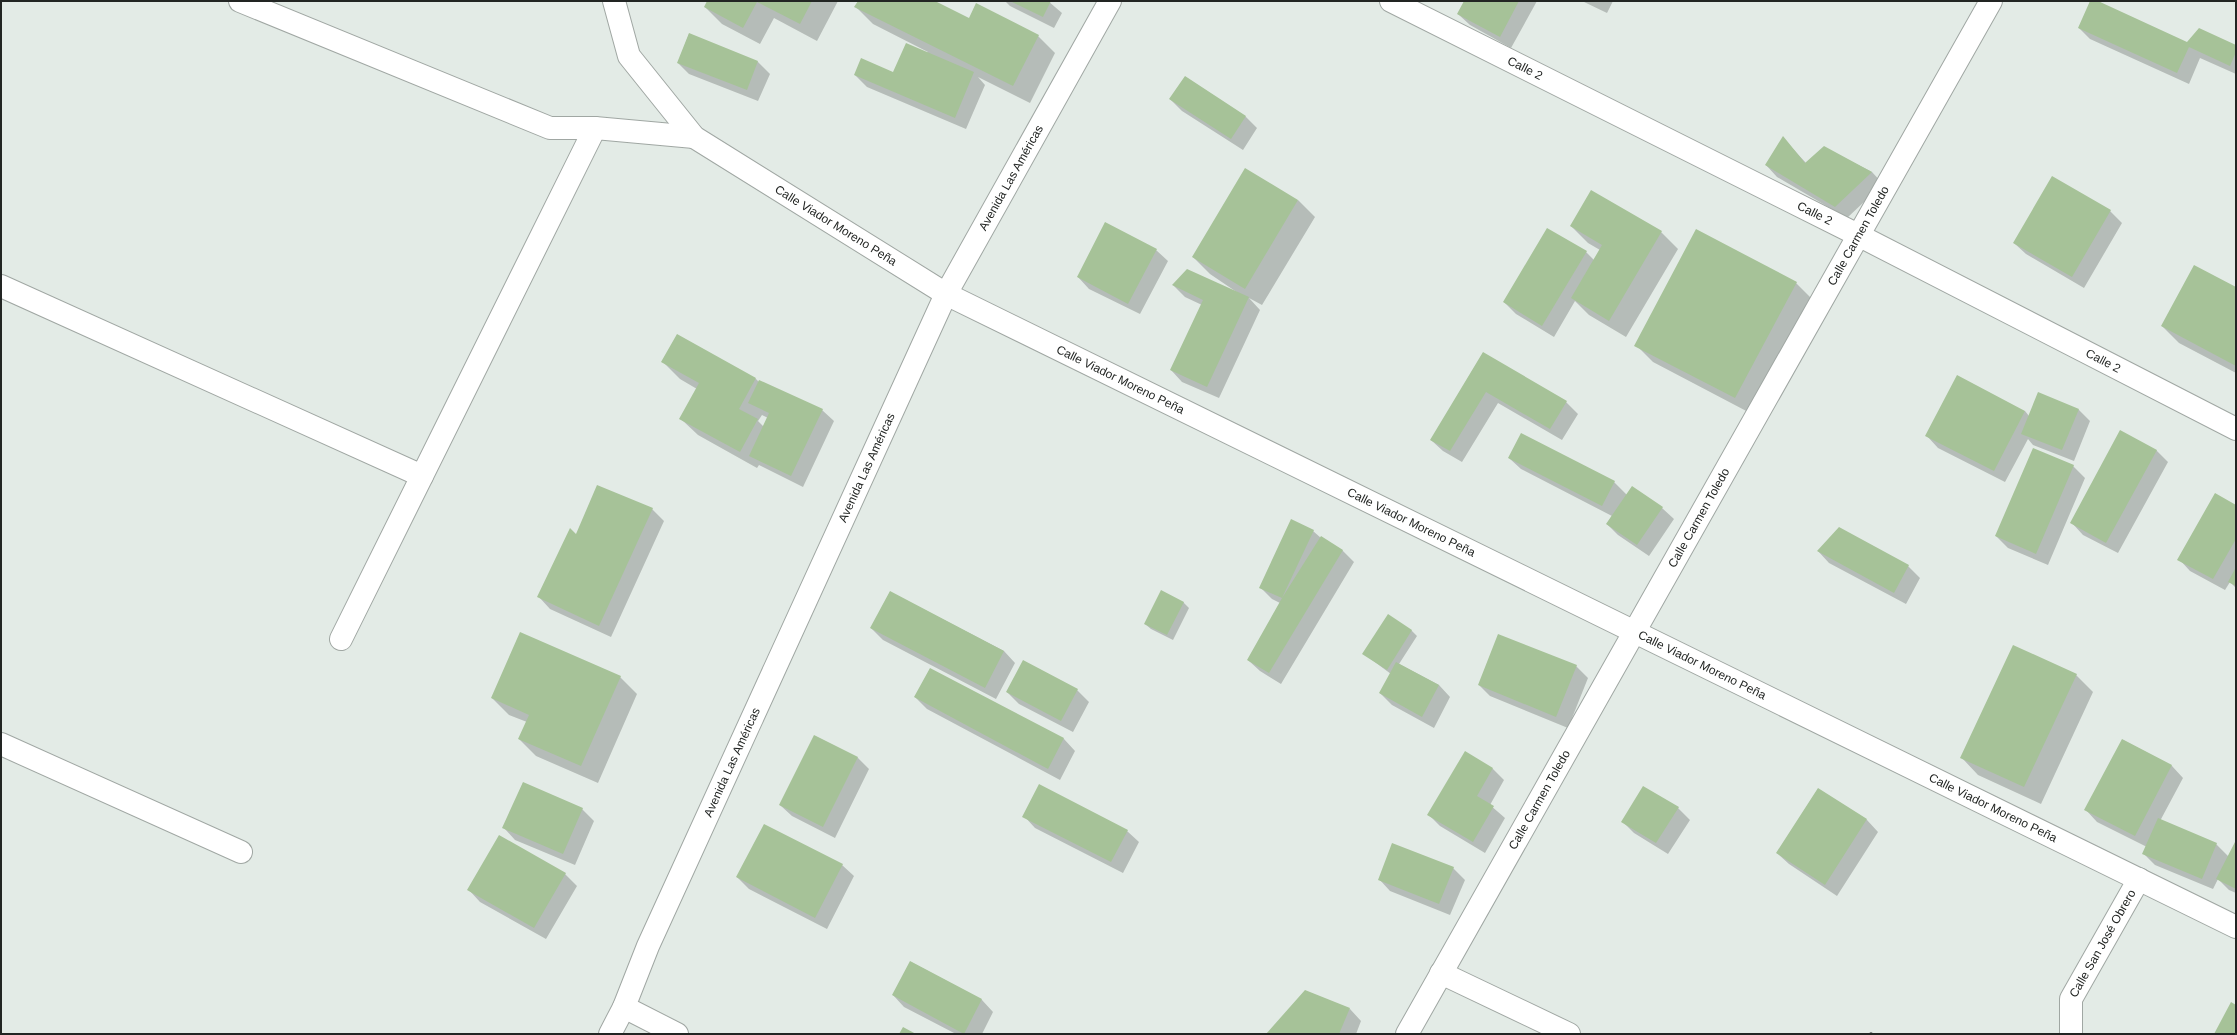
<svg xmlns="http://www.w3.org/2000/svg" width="2237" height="1035" viewBox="0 0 2237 1035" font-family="Arial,sans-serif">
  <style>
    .shadow { fill: #0003; fill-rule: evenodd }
    .building { fill: #a6c298 }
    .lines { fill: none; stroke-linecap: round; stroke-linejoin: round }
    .minor-casing { stroke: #a0a7a3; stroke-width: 24 }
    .major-casing { stroke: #a0a7a3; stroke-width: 24 }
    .path { stroke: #858b88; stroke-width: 2.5; stroke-dasharray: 4 2; stroke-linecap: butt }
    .minor { stroke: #fff; stroke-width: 22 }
    .major { stroke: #fff; stroke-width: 22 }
    .labels { text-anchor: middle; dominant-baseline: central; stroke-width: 3; stroke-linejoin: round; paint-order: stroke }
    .street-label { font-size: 12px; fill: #222523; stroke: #fff }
  </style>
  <rect width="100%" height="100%" fill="#e3ebe6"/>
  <path class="shadow" d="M708,1H838L817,41L774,18L760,44L722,24L705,7Z
    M859,1H933L969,19L1038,36L1055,53L1030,103L978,77L985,85L966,129L867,87L855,75L894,74L928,52L873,24L856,7Z
    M1005,1H1048L1062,13L1054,28L1010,6Z
    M1465,1H1537L1511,48L1470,25L1458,14Z
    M1582,1H1613L1607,13Z
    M2091,1H2096L2187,43L2236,47V74L2200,58L2189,84L2090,39L2079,28Z
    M689,34L758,62L770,74L758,101L689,74L678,63Z
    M1185,77L1246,117L1257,128L1243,150L1182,111L1170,99Z
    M1783,138L1806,163L1825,148L1872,172L1883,184L1847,218L1777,177L1766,165Z
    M1298,200L1315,217L1262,305L1249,298L1260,310L1219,398L1182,382L1171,370L1202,305L1185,297L1173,285L1241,295L1210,274L1193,257Z
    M2110,211L2122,223L2084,288L2026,254L2014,243Z
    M1571,226L1661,232L1678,249L1626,337L1589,315L1575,301L1554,337L1516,314L1504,302L1586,252L1594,260L1600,250L1588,243Z
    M1156,250L1168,261L1140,314L1089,289L1078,277Z
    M1796,283L1813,300L1752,414L1653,362L1636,345Z
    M2236,288V373L2179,343L2162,326Z
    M1483,353L1566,402L1578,414L1562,440L1498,403L1462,462L1443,451L1431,440Z
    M663,362L756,379L759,382L822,410L834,421L803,487L759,465L757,468L698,435L681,419L697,389L680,379ZM762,415L768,418L764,427L758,421Z
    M2038,394L2079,410L2090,421L2074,461L2033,445L2028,439L2005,482L1938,448L1927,436L2025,411L2029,416Z
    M2156,450L2168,462L2118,553L2083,535L2072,523Z
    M1509,458L1614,482L1627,495L1662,508L1674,519L1649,556L1618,535L1607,524L1612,516L1521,469Z
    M2073,466L2085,478L2048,565L2008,548L1996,536Z
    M2236,506V588L2230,582L2225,590L2190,571L2179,559Z
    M652,509L664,521L611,637L550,609L539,597L577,536Z
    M1839,529L1908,566L1920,578L1906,604L1829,563L1818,551Z
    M1313,531L1321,538L1342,550L1354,562L1281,684L1260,671L1248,660L1280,603L1272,599L1260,587Z
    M890,592L1004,651L1015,663L996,699L883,640L871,628Z
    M1183,602L1189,608L1173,640L1151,629L1145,624Z
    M1411,630L1417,636L1399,664L1439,685L1450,697L1434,728L1392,705L1380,693L1391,674L1364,654Z
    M1576,666L1588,678L1568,728L1490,696L1479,685Z
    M930,669L1064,739L1075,751L1060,780L927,709L915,697Z
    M2076,675L2093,692L2041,804L1978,775L1962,758Z
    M620,677L637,694L598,783L536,756L519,739L527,722L509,715L492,698Z
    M1077,690L1089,702L1073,732L1019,704L1007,692Z
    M815,736L858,758L869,769L835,838L792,816L780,805Z
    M2123,740L2172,766L2183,778L2160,821L2216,844L2229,857L2236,843V893L2229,890L2218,879L2213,889L2155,865L2144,854L2147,847L2097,822L2086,810Z
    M1465,753L1493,769L1504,780L1490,805L1505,818L1485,853L1440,826L1429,815Z
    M523,783L582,809L594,821L575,865L515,840L504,828Z
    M1818,789L1867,820L1878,832L1837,896L1789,864L1777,853Z
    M1678,808L1690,820L1668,854L1634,833L1623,822Z
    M1024,816L1127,831L1139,842L1123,873L1035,828Z
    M842,865L854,876L827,929L749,889L737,877Z
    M1453,868L1465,880L1450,915L1390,891L1379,879Z
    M565,874L577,886L546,939L480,902L469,890Z
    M911,962L982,1000L993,1012L982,1034H956L904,1007L893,995Z
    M1350,1009L1361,1021L1356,1034H1268Z"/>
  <path class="building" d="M707,1H812L800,24L757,2L743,28L704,7Z
    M858,1H935L969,18L976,3L1039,35L1013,86L854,7Z
    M1010,1H1051L1043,17Z
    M1464,1H1519L1500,37L1457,14Z
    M2090,1H2098L2187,42L2199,28L2236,45V52L2230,66L2189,47L2177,73L2078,28Z
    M689,33L758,61L747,90L677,63Z
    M906,43L974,72L955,118L854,75L861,58L893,72Z
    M1185,76L1246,116L1231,139L1169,99Z
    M1783,136L1805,163L1824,146L1872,172L1835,207L1765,165Z
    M1245,168L1298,200L1245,289L1192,257Z
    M2052,176L2111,210L2072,277L2013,243Z
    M1591,190L1662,231L1609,321L1571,298L1602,245L1570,226Z
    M1105,222L1157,249L1128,304L1077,277Z
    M1547,228L1587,251L1542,326L1503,302Z
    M1696,229L1797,282L1735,398L1634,346Z
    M2194,265L2236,287V366L2161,326Z
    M1187,269L1249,297L1207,387L1170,370L1203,300L1172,285Z
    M677,334L756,378L739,409L758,419L740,452L679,419L699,383L661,362Z
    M1483,352L1567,401L1550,429L1486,392L1450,451L1430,440Z
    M1957,375L2025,411L1994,471L1925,436Z
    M759,380L823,409L791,476L749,456L769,413L748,403Z
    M2038,392L2079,409L2062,450L2021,434Z
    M2120,430L2157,450L2106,543L2070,523Z
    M1521,433L1615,481L1602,506L1508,458Z
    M2033,448L2074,465L2036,554L1995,536Z
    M597,485L653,508L599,626L537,597L570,528L576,534Z
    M1632,486L1663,507L1637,545L1606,524Z
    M2215,493L2236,505V539L2213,579L2177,560Z
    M1291,519L1314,530L1282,598L1259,588Z
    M1839,527L1909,565L1894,593L1817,551Z
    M1321,536L1343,550L1269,673L1247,660L1282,598Z
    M2236,567V586L2228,582Z
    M1161,590L1184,602L1167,635L1144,624Z
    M890,591L1004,651L985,688L870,628Z
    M1388,614L1412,630L1387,670L1362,654Z
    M520,632L621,676L581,766L518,739L529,715L491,698Z
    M1498,634L1577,665L1556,717L1478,685Z
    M2013,645L2077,674L2024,787L1960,758Z
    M1023,660L1078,689L1061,721L1006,692Z
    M1396,662L1439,685L1422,717L1379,693Z
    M930,668L1064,738L1048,769L914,697Z
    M814,735L858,757L823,827L779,805Z
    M2122,739L2172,765L2135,836L2084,810Z
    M1465,751L1493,768L1477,796L1494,806L1473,842L1427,815Z
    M523,782L583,808L563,854L502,828Z
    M1039,784L1128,830L1111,862L1022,817Z
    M1643,786L1679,807L1656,843L1621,822Z
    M1818,788L1867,819L1825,885L1776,853Z
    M2158,818L2217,843L2202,879L2142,854Z
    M764,824L843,864L815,918L736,877Z
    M499,835L566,873L534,928L467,890Z
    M2236,840V889L2216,879Z
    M1392,843L1454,867L1439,904L1378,880Z
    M910,961L982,999L964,1034L892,995Z
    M1305,990L1350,1008L1339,1034H1266Z
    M2231,1002L2236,1005V1034H2214Z
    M903,1027L916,1034H899Z"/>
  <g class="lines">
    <defs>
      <g id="minor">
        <path d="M240,1L550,128H595L694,137"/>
        <path id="s1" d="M614,1L629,56L694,137L946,294L2236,927"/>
        <path id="s2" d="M1391,1L1858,235L2236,429"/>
        <path d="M1,286L422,476"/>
        <path d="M341,639L595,128"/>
        <path d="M1,744L241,852"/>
        <path d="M1441,973L1569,1034"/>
        <path d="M610,1034L624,1007"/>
        <path id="s3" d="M1407,1034L1991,1"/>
        <path id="s4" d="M2071,1034V999L2139,879"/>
      </g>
      <g id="major">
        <path id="s5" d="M677,1034L624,1007L648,946L946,294L1110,1"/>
      </g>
    </defs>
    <use href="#minor" class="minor-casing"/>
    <use href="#major" class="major-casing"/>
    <path class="path" d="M1871,1032V1034"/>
    <use href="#minor" class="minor"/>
    <use href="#major" class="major"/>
  </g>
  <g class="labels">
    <g class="street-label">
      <text stroke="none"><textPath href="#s2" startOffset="150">Calle 2</textPath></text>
      <text stroke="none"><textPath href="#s5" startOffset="975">Avenida Las Américas</textPath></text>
      <text stroke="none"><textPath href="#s2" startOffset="474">Calle 2</textPath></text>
      <text stroke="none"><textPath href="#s1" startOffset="328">Calle Viador Moreno Peña</textPath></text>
      <text stroke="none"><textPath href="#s3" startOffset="917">Calle Carmen Toledo</textPath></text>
      <text stroke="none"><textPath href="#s2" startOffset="798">Calle 2</textPath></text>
      <text stroke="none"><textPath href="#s1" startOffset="652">Calle Viador Moreno Peña</textPath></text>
      <text stroke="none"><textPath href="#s5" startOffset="651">Avenida Las Américas</textPath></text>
      <text stroke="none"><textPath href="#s3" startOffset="593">Calle Carmen Toledo</textPath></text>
      <text stroke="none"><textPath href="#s1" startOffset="976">Calle Viador Moreno Peña</textPath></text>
      <text stroke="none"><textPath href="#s1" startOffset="1300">Calle Viador Moreno Peña</textPath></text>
      <text stroke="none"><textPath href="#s5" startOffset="327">Avenida Las Américas</textPath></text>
      <text stroke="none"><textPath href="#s3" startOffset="269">Calle Carmen Toledo</textPath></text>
      <text stroke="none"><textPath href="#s1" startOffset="1624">Calle Viador Moreno Peña</textPath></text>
      <text stroke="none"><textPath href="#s4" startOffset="99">Calle San José Obrero</textPath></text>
    </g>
  </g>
  <rect width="2237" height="1035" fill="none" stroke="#222523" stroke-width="4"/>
</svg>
